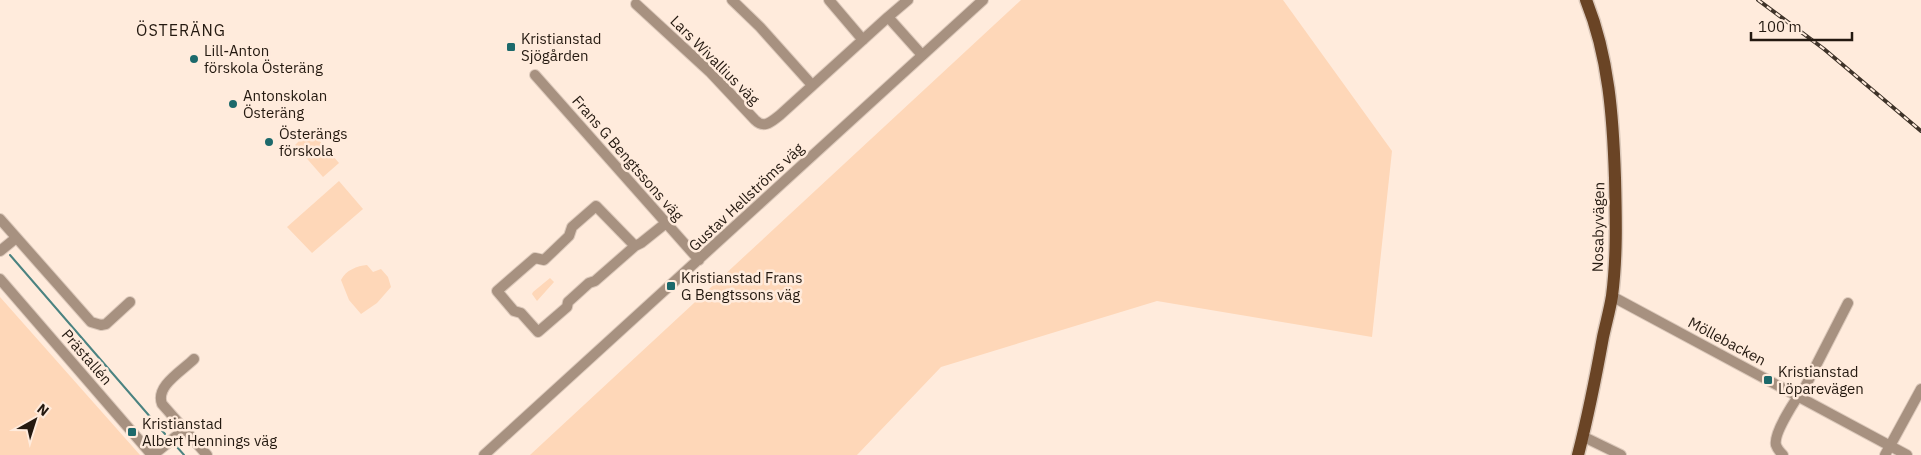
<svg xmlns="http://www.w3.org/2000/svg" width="1921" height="455" viewBox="0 0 1921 455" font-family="'IBM Plex Sans',sans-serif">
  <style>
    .green { fill: #fed7b8 }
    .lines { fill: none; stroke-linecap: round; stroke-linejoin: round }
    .stream { stroke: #4b8381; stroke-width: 2 }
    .minor-casing { stroke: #dcc9bb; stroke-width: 12 }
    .major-casing { stroke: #dcc9bb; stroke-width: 15 }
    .minor { stroke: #a79180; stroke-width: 10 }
    .major { stroke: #6a4425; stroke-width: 12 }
    .rail-casing { stroke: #3f3329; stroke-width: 4 }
    .rail { stroke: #ffebdc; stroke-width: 2; stroke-dasharray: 5.5; stroke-linecap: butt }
    .poi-dot { fill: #1c696b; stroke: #ffebdc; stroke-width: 2 }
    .labels { text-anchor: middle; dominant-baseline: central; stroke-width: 5; stroke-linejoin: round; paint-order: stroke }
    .poi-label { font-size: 15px; fill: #241910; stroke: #ffebdc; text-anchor: start }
    .street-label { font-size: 15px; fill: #241910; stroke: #ffebdc }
    .neighbourhood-label { font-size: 16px; letter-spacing: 1px; fill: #241910; stroke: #ffebdc }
  </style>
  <rect width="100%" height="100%" fill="#ffebdc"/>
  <path class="green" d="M1021,0H1283L1392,151L1372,337L1157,301L941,367L857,455H530Z
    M310,130L339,163L323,177L295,145Z
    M339,181L363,209L312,253L287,227Z
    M367,265L373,272L381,269L388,277L391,287L377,303L361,314L349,300L341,280C346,270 357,266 367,265Z
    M550,278L554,282L537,301L532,294L533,292Z
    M0,297L140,455H0Z"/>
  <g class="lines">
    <path class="stream" d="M10,255L165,434
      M177,447L184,455"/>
    <defs>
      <path id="minor" d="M732,0L760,27L812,85
        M829,0L863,40
        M636,4L710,72L755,120C764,129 771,122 780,115L888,17L922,55
        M888,17L908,0
        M535,75L699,260
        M0,219L91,322L101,325L106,324L130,302
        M635,246L596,206L572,227L569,236L544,260L535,258L497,291L514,311L521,313L538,332L567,307L568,302L589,283L595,281L635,246L641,243L666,223
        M0,251L16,238
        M0,279L152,455
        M1612,297L1617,299L1907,455
        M194,359C182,371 155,386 162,404L207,455
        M1582,436L1621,455
        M153,455L184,430
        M484,455L983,0
        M1783,455C1781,453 1777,448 1776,445C1773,433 1797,397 1805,387L1848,303
        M1885,455L1921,389"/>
      <path id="major" d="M1578,455C1588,416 1596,376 1603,337C1606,323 1610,309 1612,296C1617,257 1616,218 1615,178C1613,118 1609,57 1586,0"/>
    </defs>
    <use href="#minor" class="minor-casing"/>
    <use href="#major" class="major-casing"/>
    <use href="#minor" class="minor"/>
    <use href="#major" class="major"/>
    <defs>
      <path id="rail" d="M1758,0L1824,49L1921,131"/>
    </defs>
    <use href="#rail" class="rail-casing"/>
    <use href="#rail" class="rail"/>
  </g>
  <g class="poi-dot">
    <rect x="506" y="42" width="10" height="10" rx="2.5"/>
    <circle cx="194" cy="59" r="5"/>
    <circle cx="233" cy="104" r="5"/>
    <circle cx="269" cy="142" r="5"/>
    <rect x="666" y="281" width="10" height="10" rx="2.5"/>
    <rect x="1763" y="375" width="10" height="10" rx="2.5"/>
    <rect x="127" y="427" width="10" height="10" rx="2.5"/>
  </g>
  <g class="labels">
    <g class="poi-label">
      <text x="521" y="38">Kristianstad<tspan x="521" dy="17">Sjögården</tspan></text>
      <text x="204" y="50">Lill-Anton<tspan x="204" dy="17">förskola Österäng</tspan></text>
      <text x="243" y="95">Antonskolan<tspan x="243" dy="17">Österäng</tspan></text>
      <text x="279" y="133">Österängs<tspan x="279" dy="17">förskola</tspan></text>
      <text x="681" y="277">Kristianstad Frans<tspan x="681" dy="17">G Bengtssons väg</tspan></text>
      <text x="1778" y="371">Kristianstad<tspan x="1778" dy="17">Löparevägen</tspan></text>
      <text x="142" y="423">Kristianstad<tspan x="142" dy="17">Albert Hennings väg</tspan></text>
    </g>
    <g class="street-label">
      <text transform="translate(715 60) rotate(45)">Lars Wivallius väg</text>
      <text transform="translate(628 158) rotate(49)">Frans G Bengtssons väg</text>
      <text transform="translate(746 197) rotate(-43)">Gustav Hellströms väg</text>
      <text transform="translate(1598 227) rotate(-89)">Nosabyvägen</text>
      <text transform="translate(1727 341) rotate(28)">Möllebacken</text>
      <text transform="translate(87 357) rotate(49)">Prästallén</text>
    </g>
    <g class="neighbourhood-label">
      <text x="181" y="30">ÖSTERÄNG</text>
    </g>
  </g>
  <g transform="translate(35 420) rotate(39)" stroke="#ffebdc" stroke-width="4" paint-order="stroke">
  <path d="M0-4L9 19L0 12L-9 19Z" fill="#241910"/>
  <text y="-8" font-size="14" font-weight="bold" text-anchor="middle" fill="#241910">N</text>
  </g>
  <path d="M1751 32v8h101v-8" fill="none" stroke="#241910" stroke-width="2.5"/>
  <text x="1758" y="32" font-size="15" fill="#241910" stroke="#ffebdc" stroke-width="4" paint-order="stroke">100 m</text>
</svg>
